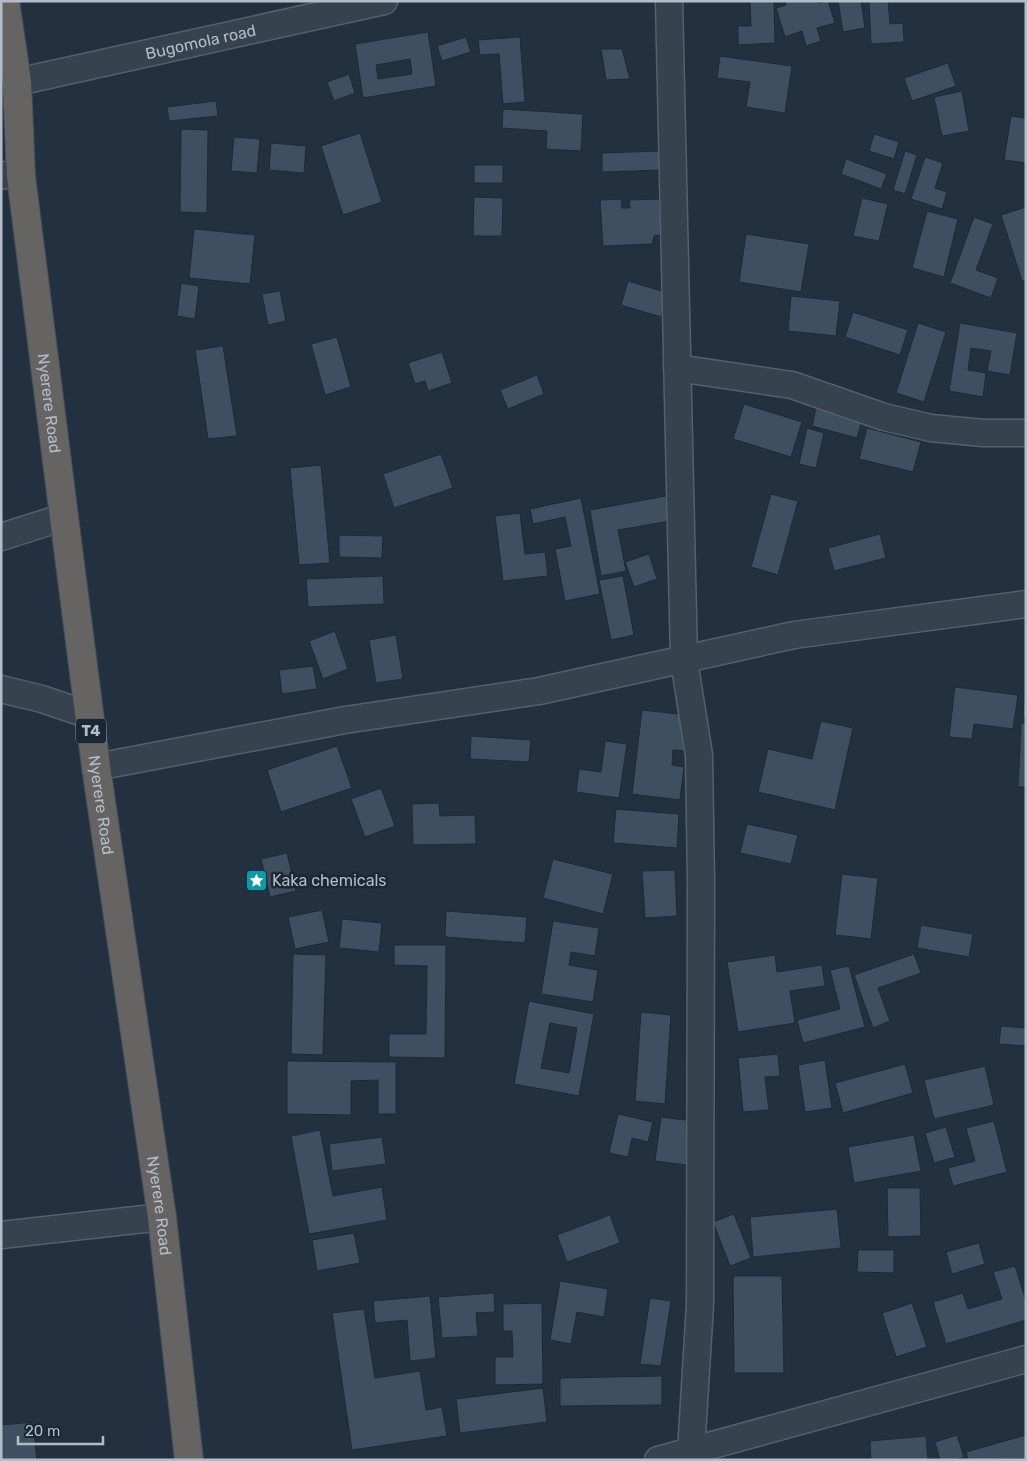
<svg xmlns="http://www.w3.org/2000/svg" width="1027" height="1461" viewBox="0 0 1027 1461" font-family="Rubik,sans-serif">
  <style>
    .building { fill: #3e4f5f; stroke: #1e2936; fill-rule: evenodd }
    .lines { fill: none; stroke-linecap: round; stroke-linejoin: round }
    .minor-casing { stroke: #55606d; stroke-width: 29 }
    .trunk-casing { stroke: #424d5a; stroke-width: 30 }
    .minor { stroke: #37424f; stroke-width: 26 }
    .trunk { stroke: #666462; stroke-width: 28 }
    .labels { text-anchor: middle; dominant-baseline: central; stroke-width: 5; stroke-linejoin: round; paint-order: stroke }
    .shield { fill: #1c2734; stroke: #86909d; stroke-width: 1 }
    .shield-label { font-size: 15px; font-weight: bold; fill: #b3bdca }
    .street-label { font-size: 16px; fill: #b3bdca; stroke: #1c2734 }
    .poi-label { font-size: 16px; fill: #b3bdca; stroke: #1c2734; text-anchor: start }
  </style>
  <rect width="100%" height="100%" fill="#233040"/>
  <path class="building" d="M750,1H774L775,43L738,45V26H751Z
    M785,1H818L819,3L828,1L835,23L817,28L821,41L806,46L802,31L785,37L776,8L786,5Z
    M838,1H861L865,28L843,32Z
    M869,1H888L890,24L903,23L904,42L871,44Z
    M428,32L436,86L363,98L355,44ZM410,59L412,74L378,79L376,65Z
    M466,37L471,52L442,61L437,46Z
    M520,37L525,102L503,104L499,54L480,55L478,40Z
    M601,49H622L630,79L606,80Z
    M720,56L792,66L785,113L746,107L750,82L717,78Z
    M948,63L956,86L912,101L904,78Z
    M349,74L355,93L334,101L327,82Z
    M962,91L969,131L942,136L934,97Z
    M216,101L218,116L169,121L167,107Z
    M503,109L583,114L581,151L546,149L547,131L502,128Z
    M1011,116L1026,118V163L1004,160Z
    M181,129L208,130L207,213L180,212Z
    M360,133L382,202L343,215L321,146Z
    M874,134L899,142L894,159L869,151Z
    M234,137L260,139L257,173L231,171Z
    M271,143L306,146L304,173L269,170Z
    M662,151L663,170L602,172V153Z
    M905,151L917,155L905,194L893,190Z
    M925,157L943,163L935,188L947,192L942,209L911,199Z
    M846,159L887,174L881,189L841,174Z
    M474,165H503V183H474Z
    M474,197L503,198L502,236H473Z
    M862,198L888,204L879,241L853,236Z
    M621,199L622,208H630L629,200L659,199L663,234L654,236L652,244L603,246L600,200Z
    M1026,207V280L1022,281L1001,215Z
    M927,211L958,219L944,277L912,268Z
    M974,217L993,224L976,270L998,278L991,298L950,283Z
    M194,229L255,235L250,284L189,278Z
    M746,234L809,244L801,292L739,282Z
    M628,281L668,293L661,317L621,305Z
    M181,283L199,286L195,319L177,316Z
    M280,291L286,321L268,325L262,294Z
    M791,296L840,301L836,336L788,331Z
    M853,312L908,330L900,355L845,337Z
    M918,323L946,332L924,402L896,393Z
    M960,323L1017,333L1010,375L987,371L991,351L971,348L968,370L986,373L983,397L949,391Z
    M337,337L351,387L325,395L311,344Z
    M223,346L237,436L208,439L195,350Z
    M442,352L452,383L428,391L425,381L415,384L408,363Z
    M537,375L544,394L508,409L500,390Z
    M744,404L802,422L791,457L733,439Z
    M816,408L862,421L857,438L812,426Z
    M807,428L824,433L816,468L799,464Z
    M867,428L921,442L913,472L859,459Z
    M441,454L453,488L394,508L383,474Z
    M321,465L330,563L299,565L290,468Z
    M771,494L798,501L778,575L751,567Z
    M666,496L670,521L618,530L626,571L601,576L590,510Z
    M581,498L600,594L565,601L555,549L571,546L565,517L533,524L530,509Z
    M520,513L525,554L545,552L548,576L503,581L495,516Z
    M880,534L886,558L834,571L828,548Z
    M339,535L383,536L382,558L339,557Z
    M649,554L657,579L634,587L625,562Z
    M383,576L384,604L308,607L306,579Z
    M623,576L634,635L611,640L599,580Z
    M335,631L348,669L323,679L309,641Z
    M396,635L403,679L376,683L369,640Z
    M313,666L317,689L282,694L279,670Z
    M1025,683H1026V718H1023Z
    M955,687L1018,695L1013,729L974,724L972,739L949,737Z
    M642,710L688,715L684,751L673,750L672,765L684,767L680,800L632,794Z
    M821,721L853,728L835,810L758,792L768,749L812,759Z
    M1021,723H1026V787H1018Z
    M471,736L531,740L529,762L470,759Z
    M605,741L627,744L619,798L576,792L579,769L601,772Z
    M337,746L352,788L281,812L267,770Z
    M381,788L395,826L365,837L351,799Z
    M439,803L440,816L475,815L476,844L413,845L412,804Z
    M616,809L679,814L677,848L613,843Z
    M747,824L798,835L791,864L740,853Z
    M287,853L296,891L270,897L261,859Z
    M553,859L613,874L603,914L543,898Z
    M675,870L677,916L645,918L642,871Z
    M842,874L878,878L871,939L835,935Z
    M322,910L329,942L295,949L288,917Z
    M446,911L527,917L525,943L445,937Z
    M342,919L382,923L379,952L339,948Z
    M553,921L599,928L595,956L571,952L569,965L598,970L593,1002L541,994Z
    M921,925L973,934L969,957L917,948Z
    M394,945H446L445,1058L389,1057V1034H426L427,966L394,965Z
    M293,954L326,955L323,1055L291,1054Z
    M914,954L921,973L878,988L890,1021L873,1028L854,975Z
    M775,955L777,972L822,965L825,986L790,991L795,1023L738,1032L727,962Z
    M849,966L865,1027L803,1043L797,1020L840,1009L830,970Z
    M529,1001L594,1014L579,1096L514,1084ZM550,1023L577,1028L569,1073L541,1068Z
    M641,1012L671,1015L665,1104L635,1101Z
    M1001,1026L1026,1028V1046L999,1044Z
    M778,1054L780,1076L765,1077L769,1110L743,1112L738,1058Z
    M825,1060L832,1108L805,1112L798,1065Z
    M287,1061L396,1062V1114H378V1080L351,1081V1115L287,1114Z
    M905,1064L913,1093L843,1113L835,1083Z
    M985,1066L994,1105L934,1119L924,1080Z
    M618,1114L653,1122L648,1142L632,1138L628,1157L609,1153Z
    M661,1117L693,1121L687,1165L655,1161Z
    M994,1121L1007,1172L953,1186L948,1168L975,1161L966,1128Z
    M946,1127L955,1157L934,1163L925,1133Z
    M320,1130L333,1196L382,1187L387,1220L309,1234L291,1136Z
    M914,1135L921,1171L854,1183L848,1147Z
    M382,1137L386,1164L332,1171L329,1144Z
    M887,1188H920L921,1236L888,1237Z
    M837,1209L841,1248L753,1257L750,1217Z
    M734,1214L751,1258L730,1266L713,1222Z
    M610,1215L620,1243L567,1262L557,1235Z
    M354,1233L360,1263L317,1271L312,1240Z
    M979,1243L985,1264L952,1274L946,1252Z
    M858,1250H894V1273L857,1272Z
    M1015,1266L1026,1301V1320L946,1344L933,1302L963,1293L968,1309L1002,1299L993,1272Z
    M733,1276H782L784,1373H734Z
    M560,1281L608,1289L604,1317L577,1312L571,1344L550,1340Z
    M494,1293L495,1312L476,1313L478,1336L442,1338L438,1297Z
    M430,1296L436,1358L410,1361L407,1320L375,1323L373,1301Z
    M650,1298L671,1301L661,1366L640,1364Z
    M542,1303L543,1384L495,1385V1357H513L512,1331H503V1304Z
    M912,1303L927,1347L896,1357L882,1313Z
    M364,1309L375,1378L420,1371L426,1410L442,1407L447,1436L352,1450L332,1313Z
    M662,1376V1405L560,1406V1378Z
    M543,1388L547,1422L460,1433L456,1399Z
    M33,1422L37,1460H1V1425Z
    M957,1435L964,1457L956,1460H940L935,1442Z
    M1026,1435V1459L968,1460L966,1452Z
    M926,1436L928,1460H871L870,1441Z"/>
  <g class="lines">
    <defs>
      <g id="minor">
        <path d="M669,1L684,661L699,755L701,882L700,1304L691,1452"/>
        <path id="s1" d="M17,82L384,1"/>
        <path d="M1,175L21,176"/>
        <path d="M677,368L792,385L884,417L931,428L983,433H1026"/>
        <path d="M1,537L64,517"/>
        <path d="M1,689L42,699L89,715"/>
        <path d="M96,767L345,720L539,691L794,635L1026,604"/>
        <path d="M1,1235L162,1217"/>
        <path d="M658,1460L1026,1359"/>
      </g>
      <g id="trunk">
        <path id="s2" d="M5,1L17,82L21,176L64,517L96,767L162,1217L189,1460"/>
      </g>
    </defs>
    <use href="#minor" class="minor-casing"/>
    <use href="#trunk" class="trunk-casing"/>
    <use href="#minor" class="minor"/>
    <use href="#trunk" class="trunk"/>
  </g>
  <defs>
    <symbol id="sight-square" viewBox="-11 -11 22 22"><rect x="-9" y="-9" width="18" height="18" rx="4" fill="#0f9aa8" stroke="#1c2734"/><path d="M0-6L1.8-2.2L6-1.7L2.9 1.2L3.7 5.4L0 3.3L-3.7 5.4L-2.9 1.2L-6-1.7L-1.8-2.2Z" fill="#fff"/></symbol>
  </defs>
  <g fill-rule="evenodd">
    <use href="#sight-square" x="244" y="868" width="25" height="25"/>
  </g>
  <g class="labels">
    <rect class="shield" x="76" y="718.5" width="30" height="25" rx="4"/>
    <g class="shield-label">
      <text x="91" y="731">T4</text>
    </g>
    <g class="street-label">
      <text stroke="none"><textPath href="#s1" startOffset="188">Bugomola road</textPath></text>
      <text stroke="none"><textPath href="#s2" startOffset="405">Nyerere Road</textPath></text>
      <text stroke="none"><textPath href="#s2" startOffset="810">Nyerere Road</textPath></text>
      <text stroke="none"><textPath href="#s2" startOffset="1215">Nyerere Road</textPath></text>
    </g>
    <g class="poi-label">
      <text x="272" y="880">Kaka chemicals</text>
    </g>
  </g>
  <rect width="1027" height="1461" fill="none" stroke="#b3bdca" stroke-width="5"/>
  <path d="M18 1436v8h85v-8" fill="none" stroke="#b3bdca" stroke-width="2.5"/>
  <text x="25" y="1436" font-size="15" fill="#b3bdca" stroke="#1c2734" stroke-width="4" paint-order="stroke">20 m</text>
</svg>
